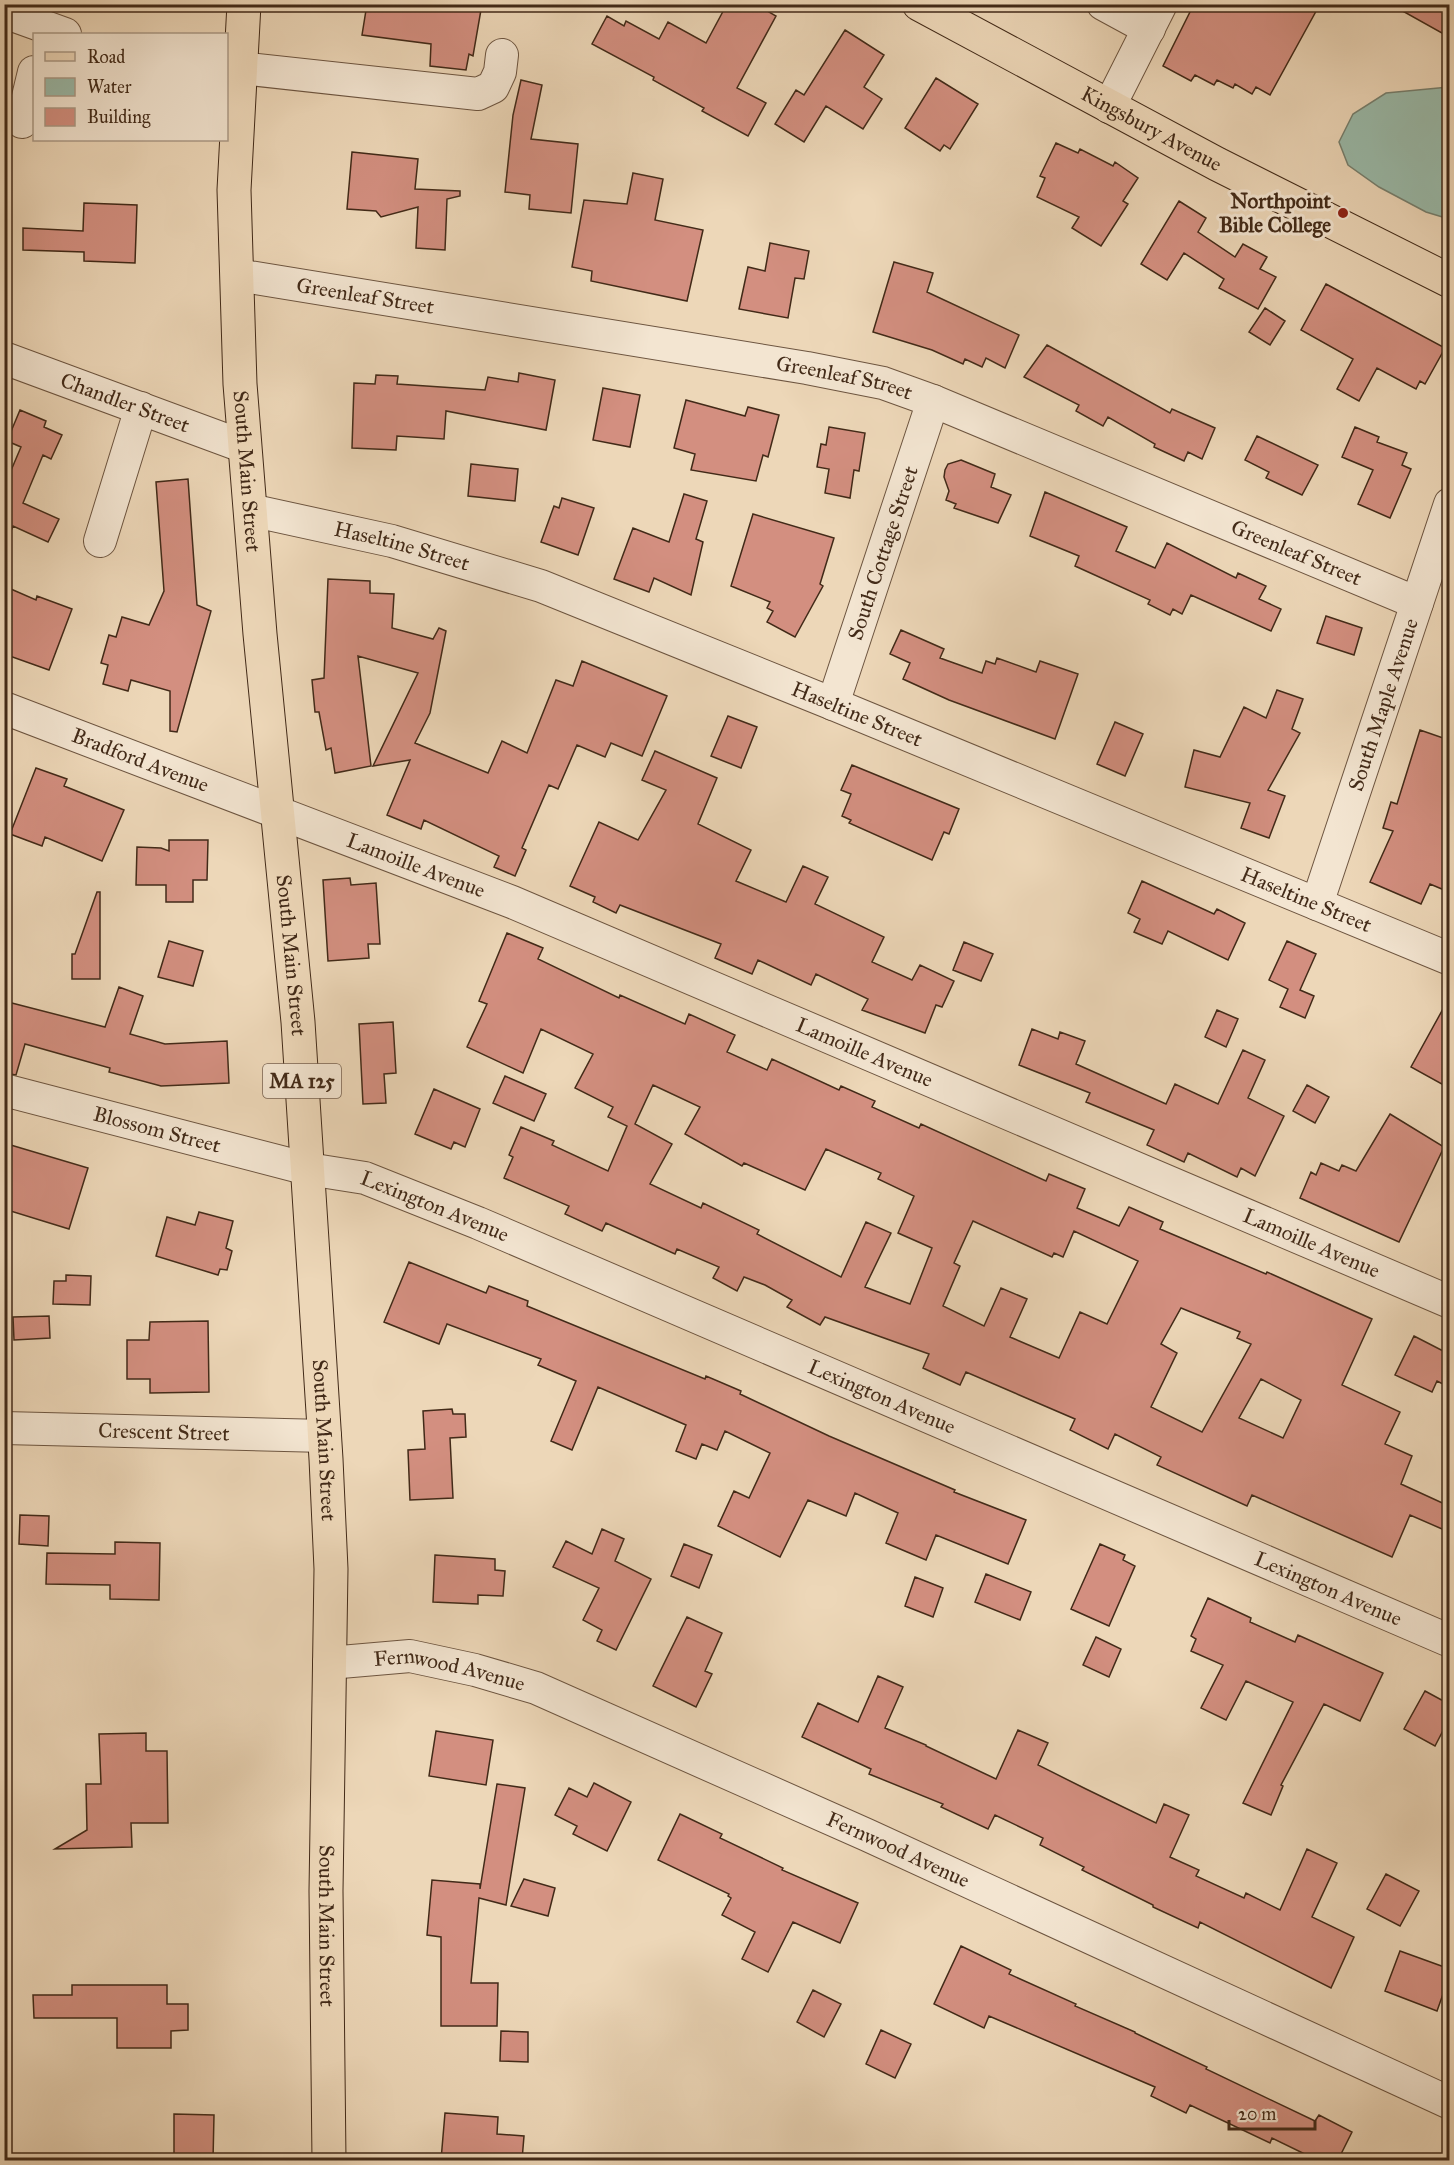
<svg xmlns="http://www.w3.org/2000/svg" width="1454" height="2165" viewBox="0 0 1454 2165" font-family="'IM FELL Great Primer',serif">
  <style>
    .water { fill: #9abaa9; stroke: #77806f; stroke-width: 1.5 }
    .building { fill: #d38f80; stroke: #422a18; stroke-width: 1.5; fill-rule: evenodd }
    .lines { fill: none; stroke-linecap: round; stroke-linejoin: round }
    .minor-casing { stroke: #6d5540; stroke-width: 34 }
    .major-casing { stroke: #422a18; stroke-width: 35 }
    .minor { stroke: #f3e5d1; stroke-width: 32 }
    .major { stroke: #edd7b8; stroke-width: 33 }
    .poi-dot { fill: #8f2418; stroke: #f3e5d1; stroke-width: 2 }
    .labels { text-anchor: middle; dominant-baseline: central; stroke-width: 6; stroke-linejoin: round; paint-order: stroke }
    .shield { fill: #f3e5d1; stroke: #776250; stroke-width: 1.5 }
    .shield-label { font-size: 20px; font-weight: bold; fill: #422a18 }
    .street-label { font-size: 21px; fill: #422a18; stroke: #f3e5d1 }
    .poi-label { font-size: 21px; font-weight: bold; fill: #422a18; stroke: #f3e5d1; text-anchor: end }
  </style>
  <rect width="100%" height="100%" fill="#edd7b8"/>
  <filter id="stains"><feTurbulence type="fractalNoise" baseFrequency=".00333" numOctaves="4"/><feColorMatrix values="0 0 0 0 .2 0 0 0 0 .09 0 0 0 0 .02 0 0 0 .5 -.17"/></filter>
  <radialGradient id="worn" r=".72"><stop offset=".6" stop-color="#630" stop-opacity="0"/><stop offset="1" stop-color="#630" stop-opacity=".3"/></radialGradient>
  <path class="water" d="M1449,87H1450L1449,219L1426,212L1379,187L1348,165L1339,142L1353,114L1386,93Z"/>
  <path class="building" d="M367,4H482L473,56L469,54L466,70L430,66L431,44L362,35Z
    M727,4H755L776,16L737,88L766,103L748,136L702,111L704,108L653,80L654,77L592,44L607,16L624,26L626,21L659,39L668,22L706,43Z
    M1194,4H1320L1270,95L1256,87L1252,94L1235,84L1233,88L1217,80L1214,85L1195,75L1191,81L1163,66Z
    M1390,4H1449V37Z
    M845,30L884,55L864,87L882,99L863,129L826,106L804,142L775,124L796,90L804,95Z
    M936,78L978,104L950,149L944,145L940,151L905,128Z
    M521,80L542,85L531,139L578,144L571,213L529,209L530,195L505,192L513,115Z
    M1056,143L1078,153L1080,149L1113,166L1115,162L1138,178L1123,201L1128,204L1101,246L1072,228L1079,217L1037,197L1045,178L1040,176Z
    M352,152L418,159L415,189L460,191V196L447,199L445,250L416,248L418,207L381,217L376,211L347,209Z
    M633,173L663,179L655,220L703,230L687,301L591,281L592,271L572,267L584,200L627,204Z
    M1179,201L1206,218L1198,232L1235,257L1243,244L1267,257L1260,269L1276,277L1258,309L1219,288L1224,279L1184,253L1167,280L1141,264Z
    M84,203L137,205L135,263L84,261V252L23,250V228L83,231Z
    M770,243L809,251L804,279L795,278L788,318L739,309L748,267L765,271Z
    M894,262L933,273L927,292L1019,335L1005,368L986,358L982,367L965,359L963,364L932,350L873,332Z
    M1326,284L1445,348L1425,384L1420,381L1416,389L1377,368L1359,401L1337,389L1353,359L1301,330Z
    M1265,308L1285,321L1270,345L1249,332Z
    M1047,345L1170,413L1172,409L1215,428L1202,459L1188,452L1184,461L1154,447L1155,444L1108,417L1103,426L1076,411L1079,405L1024,377Z
    M519,373L555,380L546,430L446,411L444,439L397,436L396,450L352,448L354,383L375,384L376,375L398,376L397,384L485,390L488,377L518,382Z
    M603,388L640,395L630,447L593,440Z
    M686,400L745,416L748,407L779,415L768,457L763,455L756,481L691,470L695,454L674,448Z
    M20,410L46,421L44,427L62,435L51,459L43,455L23,503L59,519L48,542L13,526L5,546L4,487L21,447L7,441Z
    M829,427L865,433L859,471L854,470L850,498L825,493L829,469L817,467L821,444L826,445Z
    M1355,427L1379,437L1377,442L1407,453L1402,465L1411,469L1390,518L1358,504L1373,470L1342,457Z
    M1257,436L1318,465L1302,495L1266,478L1269,472L1245,460Z
    M961,460L995,474L991,487L1011,495L998,523L954,508L956,504L946,500L949,491L944,477L945,470L948,464Z
    M471,464L518,469L515,501L468,496Z
    M188,479L197,605L211,611L177,732L170,731V691L131,680L128,691L103,684L108,665L101,663L109,635L116,637L122,617L149,625L164,591L156,482Z
    M1045,492L1127,527L1116,551L1155,568L1167,543L1236,578L1238,573L1266,586L1259,599L1281,609L1271,631L1191,595L1182,614L1173,609L1170,615L1148,604L1150,600L1075,566L1079,556L1030,536Z
    M684,494L707,501L696,539L703,542L691,595L654,578L649,592L614,579L633,528L669,542Z
    M562,498L594,508L578,555L541,542L554,506L559,508Z
    M753,514L834,538L820,584L823,586L795,637L767,622L773,611L767,608L770,602L731,586Z
    M328,579L370,581V593L394,594L392,628L433,639L439,628L446,631L430,713L415,743L488,773L502,741L527,753L556,680L573,686L582,661L667,696L642,756L611,743L605,757L577,745L558,789L549,785L522,848L526,850L515,876L494,867L499,856L424,820L421,829L387,815L410,760L373,766L418,673L358,656L371,766L335,773L331,748L326,750L319,712H315L312,680L324,678Z
    M4,586L36,600L37,596L72,609L49,670L4,654Z
    M1326,616L1362,628L1354,655L1317,643Z
    M901,630L944,649L940,658L982,673L986,661L995,664L997,658L1036,672L1040,661L1078,674L1055,739L949,700L903,679L910,663L890,654Z
    M1277,690L1303,699L1292,729L1300,733L1268,790L1285,796L1269,838L1241,828L1250,803L1185,787L1194,750L1220,757L1244,707L1266,718Z
    M728,716L757,727L741,768L711,756Z
    M1115,722L1143,734L1125,776L1097,764Z
    M1420,730L1449,740V892L1430,884L1421,904L1370,882L1393,831L1383,828L1391,802L1397,804Z
    M655,751L717,778L698,824L751,850L736,881L786,902L803,866L828,877L815,904L884,937L872,962L912,980L920,965L954,981L942,1007L936,1005L925,1033L862,1010L868,999L816,974L811,985L758,960L752,974L715,958L721,944L620,905L616,913L593,902L595,897L570,886L599,822L638,840L666,790L642,780Z
    M852,765L959,809L949,834L944,832L932,860L849,823L851,820L842,816L851,794L841,790Z
    M36,768L67,779L64,786L124,810L102,861L45,837L42,846L10,834Z
    M169,840H208L207,880H193V902H166V885H136L137,847L161,848L169,851Z
    M350,878L351,885L376,883L380,944H368L369,958L328,961L323,880Z
    M1142,881L1214,914L1217,909L1245,923L1228,960L1168,931L1162,944L1134,932L1140,919L1128,913Z
    M97,892H100V979H72V954H75Z
    M507,933L543,948L538,959L619,998L620,995L685,1024L689,1014L735,1035L727,1052L767,1070L772,1059L839,1090L841,1086L875,1101L872,1107L919,1128L921,1124L1046,1181L1049,1174L1085,1189L1077,1208L1119,1226L1129,1207L1163,1222L1160,1229L1266,1274L1267,1272L1372,1319L1342,1385L1400,1412L1385,1444L1412,1456L1401,1484L1449,1506V1532L1410,1515L1392,1557L1252,1495L1247,1506L1157,1465L1161,1457L1115,1434L1108,1449L1070,1430L1075,1419L966,1372L960,1385L923,1368L929,1354L825,1317L820,1325L787,1307L792,1300L765,1285L744,1277L737,1291L713,1278L719,1267L677,1249L675,1254L606,1223L602,1231L565,1214L569,1206L504,1178L513,1157L509,1155L521,1127L554,1141L552,1145L608,1171L627,1126L608,1117L613,1107L575,1088L593,1054L541,1029L523,1073L467,1047L487,1004L479,1001ZM653,1085L700,1107L685,1134L742,1166L744,1163L805,1190L826,1149L881,1173L878,1179L914,1196L898,1233L932,1248L910,1304L865,1287L891,1233L866,1222L841,1277L757,1234L759,1230L703,1203L701,1208L650,1184L672,1144L635,1124ZM973,1221L1052,1257L1054,1253L1063,1257L1074,1231L1138,1261L1107,1324L1080,1312L1059,1358L1010,1337L1027,1299L1001,1288L984,1326L943,1306L960,1266L954,1263ZM1181,1308L1240,1332L1237,1338L1251,1344L1202,1432L1151,1407L1177,1353L1161,1344ZM1261,1379L1301,1400L1283,1438L1239,1418Z
    M169,941L203,951L193,986L158,977Z
    M1287,941L1316,954L1300,990L1314,996L1305,1018L1280,1007L1288,989L1269,980Z
    M964,942L993,954L981,981L953,970Z
    M119,987L143,996L130,1034L165,1044L227,1041L229,1083L161,1086L109,1072L110,1068L25,1044L16,1075L4,1073V1001L105,1027Z
    M1449,998V1088L1411,1067Z
    M1217,1010L1238,1019L1226,1047L1205,1037Z
    M393,1022L396,1073L384,1074L386,1103L363,1104L359,1024Z
    M1032,1029L1058,1039L1060,1032L1085,1041L1076,1064L1166,1104L1175,1084L1218,1104L1243,1050L1265,1060L1248,1098L1284,1116L1255,1176L1241,1168L1237,1177L1188,1153L1184,1162L1147,1145L1154,1130L1086,1102L1090,1093L1019,1065Z
    M505,1076L546,1094L534,1121L493,1103Z
    M1307,1085L1329,1097L1315,1123L1293,1111Z
    M434,1089L480,1109L465,1147L454,1142L451,1149L415,1134Z
    M1390,1114L1444,1147L1399,1242L1300,1198L1311,1172L1316,1175L1321,1163L1339,1171L1342,1165L1356,1171Z
    M4,1143L88,1168L69,1229L4,1209Z
    M199,1212L233,1221L226,1248L232,1251L227,1270L220,1269L218,1275L156,1256L167,1217L195,1225Z
    M409,1262L486,1293L489,1286L528,1301L527,1306L705,1379L706,1376L741,1391L740,1394L829,1436L955,1490L954,1492L1026,1520L1008,1564L936,1535L926,1560L886,1543L898,1513L855,1493L846,1516L808,1500L780,1557L718,1526L734,1491L749,1498L770,1453L725,1431L717,1450L702,1444L696,1459L676,1451L686,1425L598,1387L572,1450L551,1441L576,1381L538,1365L541,1359L447,1324L439,1344L384,1322Z
    M66,1275L91,1276L90,1305L53,1304L54,1281H66Z
    M49,1316L50,1338L14,1340L13,1317Z
    M208,1321L209,1392L150,1393V1379H127V1340H149L150,1322Z
    M1414,1336L1449,1354V1387L1437,1381L1432,1392L1395,1375Z
    M452,1409L453,1414H465L466,1437L450,1438L453,1498L410,1500L408,1450L425,1449L423,1411Z
    M20,1515L49,1516L48,1546L19,1544Z
    M602,1529L624,1539L615,1561L651,1579L616,1650L597,1641L602,1630L583,1620L599,1588L553,1567L566,1541L592,1554Z
    M115,1542L160,1543L159,1600L110,1599V1585L46,1584L47,1553L115,1554Z
    M684,1544L712,1555L699,1588L671,1576Z
    M1100,1544L1125,1555L1123,1560L1135,1566L1109,1626L1071,1609Z
    M435,1555L495,1559V1570L505,1571L503,1596L478,1595V1604L433,1602Z
    M986,1574L1031,1592L1020,1620L975,1602Z
    M915,1577L943,1588L933,1617L905,1606Z
    M1208,1598L1251,1618L1250,1622L1295,1642L1298,1635L1383,1673L1360,1721L1324,1704L1281,1785L1283,1786L1271,1815L1243,1803L1293,1702L1246,1681L1226,1720L1201,1708L1223,1665L1191,1651L1196,1639L1191,1636Z
    M687,1617L722,1633L705,1671L712,1674L696,1707L653,1686Z
    M1096,1637L1121,1649L1109,1677L1083,1665Z
    M878,1676L903,1687L885,1728L926,1745V1746L996,1779L1018,1730L1048,1743L1038,1765L1086,1789L1156,1823L1164,1804L1189,1815L1170,1857L1199,1870L1196,1876L1244,1898L1246,1893L1280,1910L1307,1849L1337,1863L1312,1917L1354,1937L1331,1988L1200,1922L1198,1928L1153,1907V1905L1082,1870L1084,1867L1040,1845L1043,1838L995,1815L988,1829L941,1807L943,1804L869,1774L871,1769L802,1737L818,1703L858,1722Z
    M1425,1691L1449,1704V1719L1435,1746L1404,1729Z
    M436,1731L493,1740L486,1785L429,1776Z
    M146,1733V1751H167L168,1823H131L132,1847L55,1849L87,1830L86,1784H101L99,1734Z
    M594,1783L631,1802L607,1851L573,1834L577,1826L555,1815L569,1788L587,1797Z
    M497,1784L525,1788L506,1905L479,1898L471,1983H498L497,2026H441V1937L427,1935L432,1880L480,1884V1889Z
    M680,1814L722,1834L720,1838L783,1868L782,1870L858,1903L840,1943L793,1922L768,1972L742,1959L755,1932L722,1915L731,1898L728,1896L729,1894L658,1860Z
    M1386,1874L1419,1891L1400,1926L1367,1909Z
    M524,1879L555,1888L548,1916L511,1906Z
    M961,1946L1011,1970L1009,1974L1076,2004L1075,2006L1135,2032V2033L1207,2067L1206,2069L1315,2121L1319,2115L1352,2132L1338,2160H1317L1272,2138L1270,2143L1190,2105L1186,2113L1151,2096L1155,2087L989,2016L984,2028L934,2004Z
    M1400,1951L1447,1968L1443,1978L1448,1980L1437,2011L1385,1991Z
    M72,1985H167V2004H188V2030L171,2031V2048H117V2018H34L33,1995H72Z
    M813,1990L841,2004L824,2037L797,2022Z
    M881,2030L911,2044L895,2078L866,2064Z
    M501,2031L528,2032V2062L500,2061Z
    M445,2113L498,2117L497,2134L524,2136L522,2160H441Z
    M174,2114L214,2115L213,2160H174Z"/>
  <g class="lines">
    <defs>
      <g id="minor">
        <path d="M1103,4L1149,29"/>
        <path d="M4,12L65,34"/>
        <path d="M240,68L478,94L493,87L500,72L502,55"/>
        <path d="M1109,107L1161,4"/>
        <path d="M22,122L34,72"/>
        <path id="s1" d="M237,275L807,368L883,383L933,401L1417,603"/>
        <path id="s2" d="M4,358L245,447"/>
        <path id="s3" d="M250,510L392,541L541,586L833,704L1450,959"/>
        <path d="M100,541L141,408"/>
        <path id="s4" d="M833,704L933,401"/>
        <path id="s5" d="M4,708L512,902L1450,1302"/>
        <path id="s6" d="M1317,904L1450,504"/>
        <path id="s7" d="M4,1090L308,1169L365,1178L478,1223L1450,1641"/>
        <path id="s8" d="M4,1428L325,1436"/>
        <path id="s9" d="M329,1663L410,1656L475,1670L536,1688L867,1835L1450,2103"/>
      </g>
      <g id="major">
        <path id="s10" d="M244,4L234,190L240,384L260,634L298,1022L326,1459L331,1569L326,1891L329,2160"/>
        <path id="s11" d="M919,4L1217,164L1450,281"/>
      </g>
    </defs>
    <use href="#minor" class="minor-casing"/>
    <use href="#major" class="major-casing"/>
    <use href="#minor" class="minor"/>
    <use href="#major" class="major"/>
  </g>
  <circle class="poi-dot" cx="1343" cy="213" r="6"/>
  <g class="labels">
    <rect class="shield" x="263" y="1064" width="78" height="34" rx="4.5"/>
    <g class="shield-label">
      <text x="302" y="1081">MA 125</text>
    </g>
    <g class="street-label">
      <text stroke="none"><textPath href="#s11" startOffset="264">Kingsbury Avenue</textPath></text>
      <text stroke="none"><textPath href="#s1" startOffset="130">Greenleaf Street</textPath></text>
      <text stroke="none"><textPath href="#s1" startOffset="616">Greenleaf Street</textPath></text>
      <text stroke="none"><textPath href="#s2" startOffset="129">Chandler Street</textPath></text>
      <text stroke="none"><textPath href="#s10" startOffset="468">South Main Street</textPath></text>
      <text stroke="none"><textPath href="#s3" startOffset="156">Haseltine Street</textPath></text>
      <text stroke="none"><textPath href="#s4" startOffset="159">South Cottage Street</textPath></text>
      <text stroke="none"><textPath href="#s1" startOffset="1102">Greenleaf Street</textPath></text>
      <text stroke="none"><textPath href="#s6" startOffset="210">South Maple Avenue</textPath></text>
      <text stroke="none"><textPath href="#s3" startOffset="642">Haseltine Street</textPath></text>
      <text stroke="none"><textPath href="#s5" startOffset="146">Bradford Avenue</textPath></text>
      <text stroke="none"><textPath href="#s5" startOffset="441">Lamoille Avenue</textPath></text>
      <text stroke="none"><textPath href="#s3" startOffset="1128">Haseltine Street</textPath></text>
      <text stroke="none"><textPath href="#s10" startOffset="954">South Main Street</textPath></text>
      <text stroke="none"><textPath href="#s5" startOffset="927">Lamoille Avenue</textPath></text>
      <text stroke="none"><textPath href="#s7" startOffset="158">Blossom Street</textPath></text>
      <text stroke="none"><textPath href="#s7" startOffset="447">Lexington Avenue</textPath></text>
      <text stroke="none"><textPath href="#s5" startOffset="1413">Lamoille Avenue</textPath></text>
      <text stroke="none"><textPath href="#s7" startOffset="933">Lexington Avenue</textPath></text>
      <text stroke="none"><textPath href="#s8" startOffset="160">Crescent Street</textPath></text>
      <text stroke="none"><textPath href="#s10" startOffset="1440">South Main Street</textPath></text>
      <text stroke="none"><textPath href="#s7" startOffset="1419">Lexington Avenue</textPath></text>
      <text stroke="none"><textPath href="#s9" startOffset="122">Fernwood Avenue</textPath></text>
      <text stroke="none"><textPath href="#s9" startOffset="608">Fernwood Avenue</textPath></text>
      <text stroke="none"><textPath href="#s10" startOffset="1926">South Main Street</textPath></text>
    </g>
    <g class="poi-label">
      <text x="1331" y="201">Northpoint<tspan x="1331" dy="24">Bible College</tspan></text>
    </g>
  </g>
  <rect width="1454" height="2165" fill="none" stroke="#edd7b8" stroke-width="24"/>
  <rect x="6" y="6" width="1442" height="2153" fill="none" stroke="#422a18" stroke-width="3"/>
  <rect x="12" y="12" width="1430" height="2141" fill="none" stroke="#422a18" stroke-width="1.5"/>
  <rect x="33" y="33" width="195" height="108" fill="#f3e5d1" stroke="#ac9a87" stroke-width="1.5"/>
  <rect x="45" y="52" width="30" height="9" fill="#edd7b8" stroke="#ac9a87" stroke-width="1.5"/>
  <text x="87" y="63" font-size="18" fill="#422a18">Road</text>
  <rect x="45" y="78" width="30" height="18" fill="#9abaa9" stroke="#ac9a87" stroke-width="1.5"/>
  <text x="87" y="93" font-size="18" fill="#422a18">Water</text>
  <rect x="45" y="108" width="30" height="18" fill="#d38f80" stroke="#ac9a87" stroke-width="1.5"/>
  <text x="87" y="123" font-size="18" fill="#422a18">Building</text>
  <path d="M1229 2120v9h86v-9" fill="none" stroke="#422a18" stroke-width="3"/>
  <text x="1238" y="2120" font-size="18" fill="#422a18" stroke="#f3e5d1" stroke-width="4.5" paint-order="stroke">20 m</text>
  <rect width="100%" height="100%" filter="url(#stains)"/>
  <rect width="100%" height="100%" fill="url(#worn)"/>
</svg>
